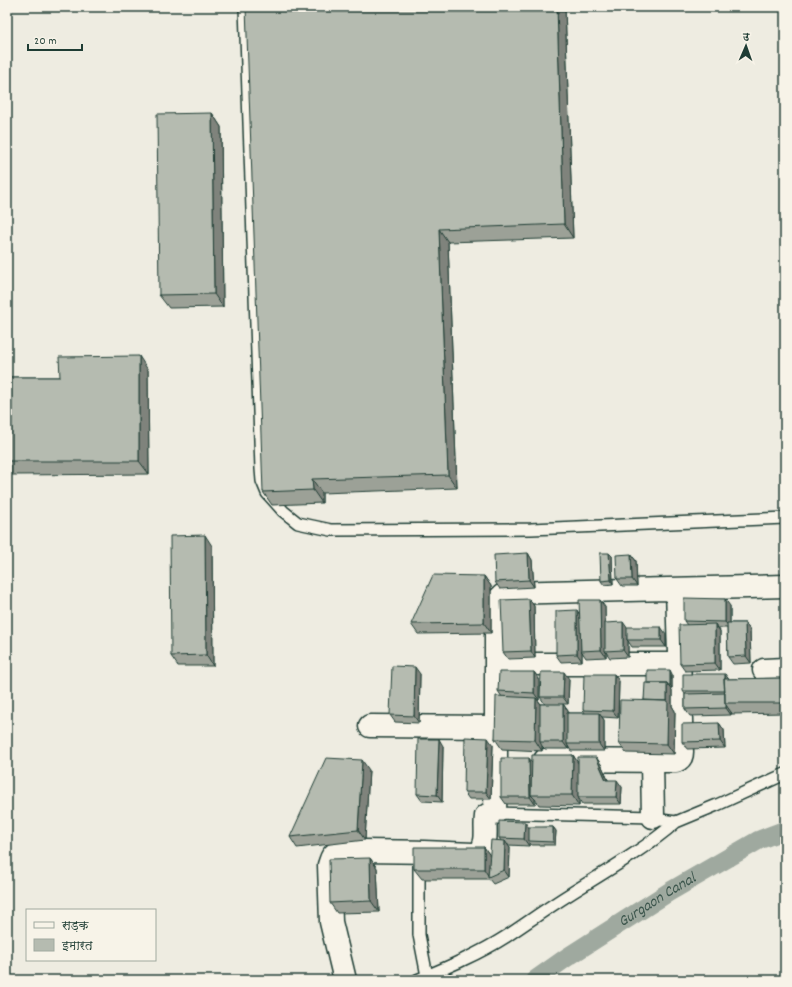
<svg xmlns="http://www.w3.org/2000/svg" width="792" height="987" viewBox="0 0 792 987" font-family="Dekko,'Playpen Sans Deva',sans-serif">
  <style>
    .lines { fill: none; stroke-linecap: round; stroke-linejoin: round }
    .canal { stroke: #9fa99f; stroke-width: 19 }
    .service-casing { stroke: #1f3d34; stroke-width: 14 }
    .minor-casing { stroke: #1f3d34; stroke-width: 25 }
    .service { stroke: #f7f3e8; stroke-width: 11 }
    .minor { stroke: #f7f3e8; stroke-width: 22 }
    .wall { fill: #9ca197; stroke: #1f3d34 }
    .shaded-wall { fill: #7f837b; stroke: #1f3d34 }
    .building { fill: #b5bbb0; stroke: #1f3d34 }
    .labels { text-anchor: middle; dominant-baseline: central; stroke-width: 4; stroke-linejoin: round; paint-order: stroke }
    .water-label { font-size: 16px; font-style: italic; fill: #3f584f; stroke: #f7f3e8 }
  </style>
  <rect width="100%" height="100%" fill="#eeece1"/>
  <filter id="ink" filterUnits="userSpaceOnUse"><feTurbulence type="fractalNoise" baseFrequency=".025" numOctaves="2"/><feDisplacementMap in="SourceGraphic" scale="8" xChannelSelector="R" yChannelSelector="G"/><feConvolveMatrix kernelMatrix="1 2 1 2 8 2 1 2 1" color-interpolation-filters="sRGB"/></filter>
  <g filter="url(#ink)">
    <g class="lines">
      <path class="canal" id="s1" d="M535,980L566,958L669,892L759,840L785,830"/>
      <defs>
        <path id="service" d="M245,7L261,469L262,481L267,493L283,511L298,523L331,530L531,529L785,518
          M495,813L653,817L661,820L676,822L717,805L785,774
          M419,861V935L427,976
          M417,980C448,967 479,954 507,936C528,922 549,907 570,894C605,872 645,849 676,822"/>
        <path id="minor" d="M496,664H679
          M764,670L785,669
          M370,726L496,727
          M545,760L676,761C681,759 682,757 682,752L677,589
          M652,762L653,817
          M345,980L331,922L329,865C331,860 331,855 337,853C345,849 354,851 362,851C399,851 436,852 473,854L480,853C489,839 484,830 486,816L489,814L495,813L496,759V613C497,602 497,599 506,593L785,586"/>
      </defs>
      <use href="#service" class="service-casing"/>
      <use href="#minor" class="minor-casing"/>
      <use href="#service" class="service"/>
      <use href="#minor" class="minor"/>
    </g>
    <path class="wall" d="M565,7L573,238L448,242L457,488L322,493V503L272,505L263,492Z
      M212,113L221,127L223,307L169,308L159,295Z
      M148,370L149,474L12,475L7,468V377H60Z
      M212,546L213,666H178L171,656Z
      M528,553L532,560L534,587L500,589L495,582Z
      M631,554L636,561L637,586H622L617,579Z
      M612,556L613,584L604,585L601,581Z
      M484,576L491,586V633L418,634L411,624Z
      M529,599L534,606L535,658L508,659L503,652Z
      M730,606V623H745L750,630L751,663L733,664L728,657L727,628H718L720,631V670L685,671L680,664L687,625L684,621Z
      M605,607V623L627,628L666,634V647H632L628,641V657L610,658L606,652V657L586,658L582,652V661L561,662L556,655L580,615Z
      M534,672L539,679V700H538L541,704H545L540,697L569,679L568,704H563L568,711V713H585L583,710L614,674L619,681L618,718L602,717L604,720V751H571L568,746V749H545L542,746V751L502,749L495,739L502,697L498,691Z
      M420,674L419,723L395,722L390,715Z
      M672,674V688H670L672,690V706L675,711L674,754L626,753L619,743L644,700L647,683Z
      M785,678V713L732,714L731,712V715L690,716L685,709V694L683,691L729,679Z
      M719,723L724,730L725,748L687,749L682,742Z
      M493,745L491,799H469L464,792Z
      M443,746L442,802L422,801L417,794Z
      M573,755L578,763L601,764L608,780L622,787L621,804H582L579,799V806L539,805L535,799V804H506L501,797L532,761Z
      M369,770L365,840L297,848L290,837Z
      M553,827L556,831L555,845H531L529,842V846L508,845L510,848L509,877L493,884L489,879H422L414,869L484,847L490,856L501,841L499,838L529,828Z
      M370,858L377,868L379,912L337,913L330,903Z"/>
    <path class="shaded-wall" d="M557,7H565L573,238L564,224Z
      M212,113L221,127L223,307L214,294Z
      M439,229L448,242L457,488L448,475Z
      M139,356L148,370L149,474L139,461Z
      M312,479L322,493V503L313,490Z
      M205,535L212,546L213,666L206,655Z
      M528,553L532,560L534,587L529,580Z
      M609,553L612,556L613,584L611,580Z
      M631,554L636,561L637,586L632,579Z
      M484,576L491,586V633L484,623Z
      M529,599L534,606L535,658L531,651Z
      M725,599L730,606V628L725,622Z
      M600,600L605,607L606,651H605L606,652V657L601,650Z
      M577,610L581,617V651L582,652V661L577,654Z
      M623,622L628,629L627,640L628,641V657L623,650Z
      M745,623L750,630L751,663L746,656Z
      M715,624L720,631V670L715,663Z
      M661,627L666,634V647L661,640Z
      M415,667L420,674L419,723L414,716Z
      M670,670L672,674V688L670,685Z
      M534,672L539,679V700L534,693Z
      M564,672L569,679L568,704L563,697Z
      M614,674L619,681L618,718L613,711Z
      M725,674L730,681L725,691Z
      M667,683L672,690V706L675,711L674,754L667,744Z
      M536,698L544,708L540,742L542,746V751L535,740Z
      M563,704L568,711V744H567L568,746V749L563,742Z
      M726,705L731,712V715L726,708Z
      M599,713L604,720V751L599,744Z
      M719,723L724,730L725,748L720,741Z
      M488,738L493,745L491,799L486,792Z
      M439,739L443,746L442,802L437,795Z
      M573,755L580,766L578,797L579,799V806L572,795Z
      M596,757L601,764L611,787L606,780Z
      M529,758L534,765L531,795L535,799V804L530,797Z
      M362,760L369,770L365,840L358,830Z
      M617,780L622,787L621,804L616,797Z
      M525,822L530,829L529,846L524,839Z
      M553,827L556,831L555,845L553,842Z
      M505,841L510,848L509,877L504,870Z
      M484,847L491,857L489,877L484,869Z
      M370,858L377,868L379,912L371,901Z"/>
    <path class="building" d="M246,7H557L564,224L439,229L448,475L312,479L313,490L263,492Z
      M212,113L214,294L159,295L157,114Z
      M139,356V461H7V377H60L59,357Z
      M205,535L206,655L171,656L170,536Z
      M528,553L529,580L495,582L494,555Z
      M600,553H609L611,580L601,581Z
      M631,554L632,579H617L616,555Z
      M433,575L484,576V623L411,624Z
      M684,598L725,599V622L684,621Z
      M529,599L531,651L503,652L501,600Z
      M579,600H600L601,650L581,651Z
      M577,610V654L556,655V611Z
      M623,622V650L605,651V623Z
      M727,623H745L746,656L728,657Z
      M715,624V663L680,664L679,625Z
      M627,627H661V640H627Z
      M392,666L415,667L414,716L390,715Z
      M647,670H670V685H668L667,683H647Z
      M499,672H534V693L498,691Z
      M541,672H564L563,697H540Z
      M584,674H614L613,711L583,710Z
      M683,674H725V679H724L725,691H683Z
      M785,678V703H725L724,679Z
      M645,683H667V701L644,700Z
      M725,693V703L726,705V708L685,709V694Z
      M496,696L536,698L535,740L495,739Z
      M620,700L668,701L667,744L619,743Z
      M540,704H563V742H540Z
      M567,713H599V744H567Z
      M719,723L720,741L682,742V724Z
      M465,737L488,738L486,792H464Z
      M418,739H439L437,795L417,794Z
      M532,755H573L572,795H531Z
      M578,757H596L606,780H617L616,797H578Z
      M326,758L362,760L358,830L290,837Z
      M501,758H529L530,797H501Z
      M499,821L525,822L524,839L499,838Z
      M529,827H553V842L529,841Z
      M491,840L505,841L504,870L488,877Z
      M414,847H484V869H414Z
      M370,858L371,901L330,903L329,859Z"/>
  </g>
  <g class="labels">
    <g class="water-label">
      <text stroke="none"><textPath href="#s1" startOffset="146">Gurgaon Canal</textPath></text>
    </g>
  </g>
  <rect width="792" height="987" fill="none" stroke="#f7f3e8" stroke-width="24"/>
  <rect x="12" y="12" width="768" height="963" fill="none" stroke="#1f3d34" stroke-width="1.5" filter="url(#ink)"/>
  <rect x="26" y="909" width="130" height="52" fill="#f7f3e8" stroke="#a1aaa0"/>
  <rect x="34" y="922" width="20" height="6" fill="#f7f3e8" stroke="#a1aaa0"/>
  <text x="62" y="929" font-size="12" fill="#1f3d34">सड़क</text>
  <rect x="34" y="939" width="20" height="12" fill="#b5bbb0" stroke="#a1aaa0"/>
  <text x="62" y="949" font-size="12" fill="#1f3d34">इमारत</text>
  <g transform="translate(746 46) rotate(2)" stroke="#f7f3e8" stroke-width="3" paint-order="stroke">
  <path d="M0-3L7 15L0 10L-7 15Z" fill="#1f3d34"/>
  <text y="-6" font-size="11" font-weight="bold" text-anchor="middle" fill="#1f3d34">उ</text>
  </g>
  <path d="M28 44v6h54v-6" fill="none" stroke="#1f3d34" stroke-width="2"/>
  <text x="34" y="44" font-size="12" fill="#1f3d34" stroke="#f7f3e8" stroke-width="3" paint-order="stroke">20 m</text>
</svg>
